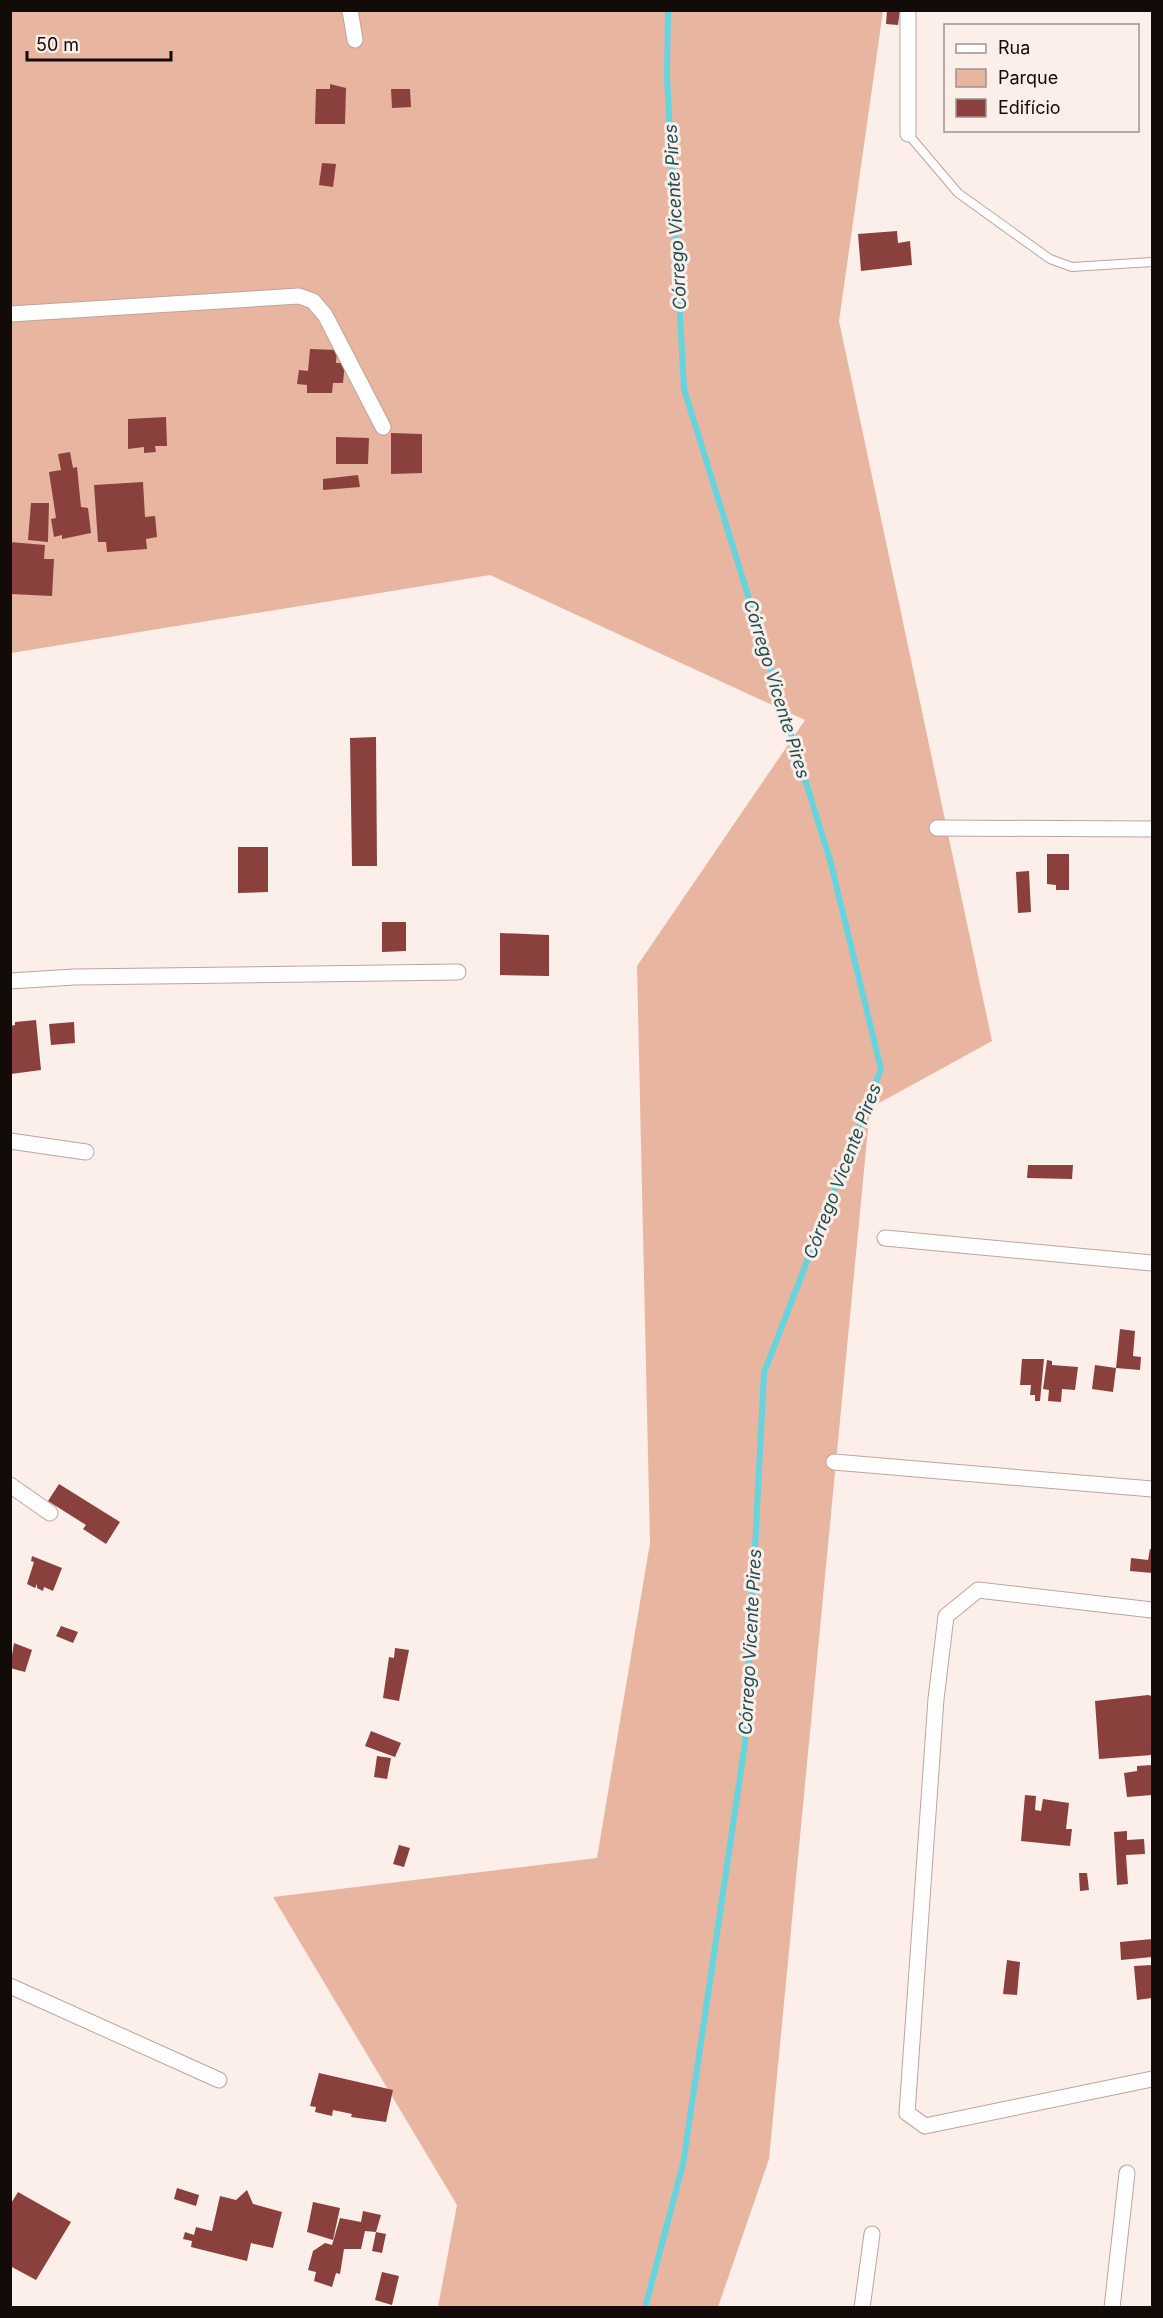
<svg xmlns="http://www.w3.org/2000/svg" width="1163" height="2318" viewBox="0 0 1163 2318" font-family="Inter,sans-serif">
  <style>
    .green { fill: #e8b5a0 }
    .lines { fill: none; stroke-linecap: round; stroke-linejoin: round }
    .stream { stroke: #65d4dd; stroke-width: 6 }
    .building { fill: #8a403d }
    .service-casing { stroke: #bba69d; stroke-width: 10 }
    .minor-casing { stroke: #bba69d; stroke-width: 17 }
    .service { stroke: #fff; stroke-width: 8 }
    .minor { stroke: #fff; stroke-width: 15 }
    .labels { text-anchor: middle; dominant-baseline: central; stroke-width: 6; stroke-linejoin: round; paint-order: stroke }
    .water-label { font-size: 18px; font-style: italic; fill: #1d4e52; stroke: #fceee9 }
  </style>
  <rect width="100%" height="100%" fill="#fceee9"/>
  <path class="green" d="M11,11H883L839,321L992,1041L870,1108L769,2159L718,2307H438L457,2205L273,1897L597,1858L650,1543L637,966L805,720L490,575L11,653Z"/>
  <g class="lines">
    <path class="stream" d="M645,2308L683,2164L745,1743L764,1373L881,1069L830,860L684,389L667,77L668,10"/>
  </g>
  <path class="building" d="M887,10H900L898,25L886,24Z
    M330,84L346,88L345,124H315L316,89H330Z
    M391,89H410L411,107L392,108Z
    M322,163L336,164L333,187L319,185Z
    M897,231L898,243L910,241L912,265L861,271L858,234Z
    M310,349L337,350L336,363H345L343,383H333L332,393H307V385L297,384L299,370L308,371Z
    M166,417L167,446H155L156,452L144,453V447L128,449V419Z
    M391,433L422,434V473L391,474Z
    M336,437L369,438L368,464H336Z
    M70,452L73,468L77,467L81,507L88,508L91,533L62,539V535L54,537L51,519L56,518L49,472L61,470L58,454Z
    M358,475L360,487L323,490V479Z
    M143,482L145,517L155,516L157,537L146,539L147,549L107,552L106,542H98L94,485Z
    M31,503H49L48,542L28,540Z
    M10,542L45,545L44,559H54L52,596L10,594Z
    M376,737L377,866H352L350,738Z
    M238,847H268V892L238,893Z
    M1047,854H1069V890H1056V885L1047,884Z
    M1029,871L1031,912L1018,913L1016,872Z
    M382,922H406V951L382,952Z
    M500,933L549,935V976L500,975Z
    M36,1020L41,1070L11,1074L10,1026L15,1025V1022Z
    M74,1022L75,1043L51,1045L49,1024Z
    M1028,1165H1073L1072,1179L1027,1178Z
    M1120,1329L1135,1331L1133,1356L1141,1357L1140,1370L1116,1368Z
    M1022,1359H1044L1040,1401H1035V1395H1030L1031,1385H1020Z
    M1047,1360L1052,1361V1365L1078,1367L1075,1390L1062,1389L1061,1402L1048,1401L1049,1390L1043,1389Z
    M1095,1365L1116,1368L1113,1392L1092,1389Z
    M59,1484L120,1522L106,1544L83,1529L86,1525L48,1501Z
    M1150,1549H1152V1573L1130,1571L1131,1558L1148,1560Z
    M32,1556L62,1568L53,1591L44,1587L43,1591L37,1588V1584L35,1588L27,1584L34,1562L31,1561Z
    M61,1626L78,1632L73,1643L56,1636Z
    M14,1643L32,1650L25,1672L10,1668Z
    M395,1648L409,1650L399,1701L383,1698L389,1657L394,1658Z
    M1148,1695L1152,1696V1755L1099,1759L1095,1701Z
    M371,1731L401,1743L395,1757L365,1746Z
    M377,1756L391,1758L387,1779L374,1777Z
    M1152,1765V1795L1127,1797L1124,1773L1137,1771V1766Z
    M1025,1795L1036,1796L1035,1810L1041,1811L1043,1799L1069,1803L1066,1829H1072L1070,1846L1021,1841Z
    M1127,1831V1840L1144,1839L1145,1854L1126,1855L1128,1884L1117,1885L1114,1832Z
    M399,1845L410,1848L404,1867L393,1864Z
    M1079,1873H1087L1089,1890L1080,1891Z
    M1152,1939V1957L1121,1960L1120,1942Z
    M1007,1960L1020,1962L1017,1995L1003,1994Z
    M1152,1965V1998L1137,2000L1134,1966Z
    M319,2073L393,2090L386,2122L351,2117L352,2114L333,2110L332,2116L315,2112L316,2107L310,2106Z
    M177,2188L199,2195L196,2206L174,2199Z
    M247,2190L253,2204L282,2212L273,2248L251,2243L247,2261L191,2247L192,2241L183,2239L185,2232L194,2235L196,2227L212,2231L220,2196L236,2200Z
    M18,2192L71,2222L36,2280L10,2266V2205Z
    M313,2202L340,2208L333,2240L307,2232Z
    M363,2211L381,2215L376,2232L365,2231L361,2249H344L340,2274L336,2273L332,2287L314,2281L316,2272L308,2270L313,2251L325,2243L332,2245L340,2218L361,2222Z
    M376,2232L386,2234L382,2253L372,2251Z
    M382,2272L399,2276L392,2305L375,2300Z"/>
  <g class="lines">
    <defs>
      <path id="service" d="M908,134L958,193L1050,259L1072,267L1152,262"/>
      <path id="minor" d="M350,10L355,40
        M908,134V10
        M10,314L299,296L313,301L325,315L383,427
        M937,828L1152,829
        M10,981L74,977L458,972
        M10,1141L86,1152
        M885,1238L1152,1263
        M834,1462L1152,1489
        M10,1485L50,1513
        M1152,1610L978,1590L946,1616L936,1699L907,2113L925,2126L1152,2079
        M10,1986L219,2080
        M862,2308L872,2234
        M1112,2308L1127,2173"/>
    </defs>
    <use href="#service" class="service-casing"/>
    <use href="#minor" class="minor-casing"/>
    <use href="#service" class="service"/>
    <use href="#minor" class="minor"/>
  </g>
  <g class="labels">
    <g class="water-label">
      <text transform="translate(675 217) rotate(-93)">Córrego Vicente Pires</text>
      <text transform="translate(777 689) rotate(73)">Córrego Vicente Pires</text>
      <text transform="translate(842 1171) rotate(-69)">Córrego Vicente Pires</text>
      <text transform="translate(750 1642) rotate(-87)">Córrego Vicente Pires</text>
    </g>
  </g>
  <rect width="1163" height="2318" fill="none" stroke="#120b08" stroke-width="24"/>
  <rect x="944" y="24" width="195" height="108" fill="#fceee9" stroke="#9e938f" stroke-width="1.5"/>
  <rect x="956" y="44" width="30" height="9" fill="#ffffff" stroke="#9e938f" stroke-width="1.5"/>
  <text x="998" y="54" font-size="18" fill="#120b08">Rua</text>
  <rect x="956" y="69" width="30" height="18" fill="#e8b5a0" stroke="#9e938f" stroke-width="1.5"/>
  <text x="998" y="84" font-size="18" fill="#120b08">Parque</text>
  <rect x="956" y="99" width="30" height="18" fill="#8a403d" stroke="#9e938f" stroke-width="1.5"/>
  <text x="998" y="114" font-size="18" fill="#120b08">Edifício</text>
  <path d="M27 51v9h144v-9" fill="none" stroke="#120b08" stroke-width="3"/>
  <text x="36" y="51" font-size="18" fill="#120b08" stroke="#fceee9" stroke-width="4.5" paint-order="stroke">50 m</text>
</svg>
